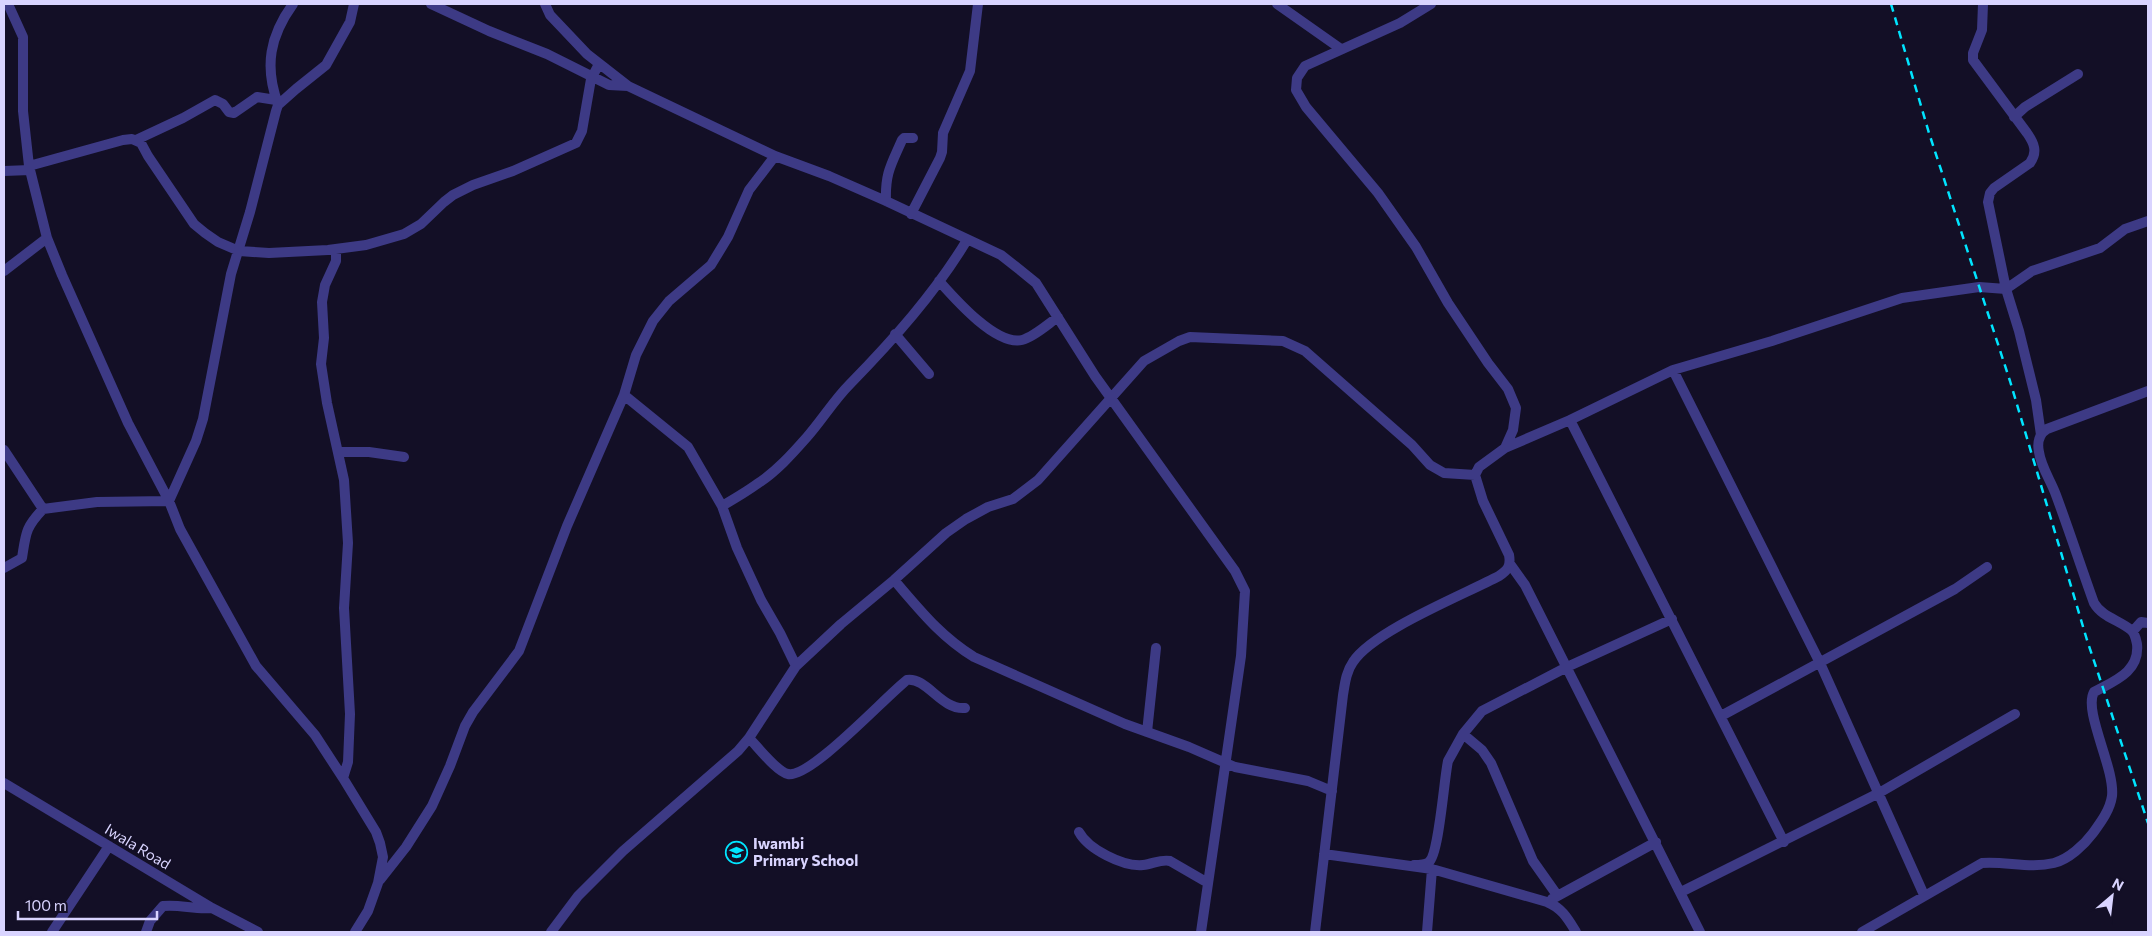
<svg xmlns="http://www.w3.org/2000/svg" width="2152" height="936" viewBox="0 0 2152 936" font-family="Commissioner,sans-serif">
  <style>
    .lines { fill: none; stroke-linecap: round; stroke-linejoin: round }
    .minor { stroke: #3d3a85; stroke-width: 10 }
    .rail { stroke: #00e5ff; stroke-width: 2.5; stroke-dasharray: 8 6; stroke-linecap: butt }
    .labels { text-anchor: middle; dominant-baseline: central; stroke-width: 4; stroke-linejoin: round; paint-order: stroke }
    .poi-label { font-size: 15px; font-weight: bold; fill: #d9d4ff; stroke: #130f26; text-anchor: start }
    .street-label { font-size: 15px; fill: #d9d4ff; stroke: #130f26 }
  </style>
  <rect width="100%" height="100%" fill="#130f26"/>
  <g class="lines">
    <path class="minor" d="M8,4L23,37V111L29,166L47,238L62,275L128,423L169,501L180,529L256,666L315,735L343,778L376,832L380,843L383,857L378,883L368,911L355,932
      M431,4L489,31L547,54L609,85L628,86
      M545,4L550,15L587,54L628,86L775,156L829,176L886,201L1001,255L1015,266L1036,283L1095,376L1235,571L1245,591L1241,656L1201,932
      M1277,4L1341,49
      M1983,4L1982,30L1973,53V60L2027,133C2034,143 2038,152 2030,163L1994,188L1990,193L1988,202L2006,289L2019,331L2036,400L2041,435
      M278,104C264,66 270,36 293,4
      M2014,117L2025,107L2078,74
      M136,140L183,118L215,100L223,104L229,112L234,113L257,97L276,100
      M29,166L123,140L132,139L141,143L148,156L194,224L205,233L218,242L239,251L269,253L328,250L366,245L404,234L421,224L444,202L453,195L473,185L513,171L576,143L582,131L591,79L599,64
      M4,171L30,170
      M886,201C885,173 891,165 902,140L904,138H913
      M911,214L940,158L942,152L943,133L970,71L978,4
      M336,249V261L325,285L322,302L324,338L321,364L327,403L344,480L348,543L344,608L350,714L348,762L343,778
      M4,271L47,238
      M939,281C955,299 996,346 1022,340C1034,337 1048,324 1058,317
      M895,334L929,374
      M1673,370L1820,663L1924,895
      M624,395L688,447L722,506L737,548L761,600L780,633L796,666
      M1570,420L1784,842
      M1505,448L1570,420L1673,370L1772,341L1902,298L1979,287L2006,289L2032,271L2100,248L2125,229L2148,221
      M4,450L43,509
      M338,452H369L404,457
      M722,506C734,499 746,492 757,484C776,472 792,454 807,437C822,420 834,400 850,384C893,340 935,293 967,240
      M1510,564L1525,585L1700,932
      M4,568L22,558C26,533 25,528 43,509L97,502L169,501L196,441L203,419L231,274L250,212L276,111L278,105L296,89L326,65L350,22L354,4
      M894,580C920,610 940,636 974,657L1125,724L1189,747L1235,767L1308,781L1332,791
      M2133,631L2141,622L2148,623
      M1721,716L1955,589L1987,567
      M1147,732L1156,648
      M1463,734L1482,750L1491,763L1533,861L1557,895
      M749,738C757,746 777,772 788,774C810,779 886,696 907,680C927,677 941,710 965,708
      M4,783L212,908L258,932
      M1079,832C1088,849 1123,867 1143,865C1153,864 1161,859 1170,861L1208,883
      M1324,854L1432,869L1547,902C1562,908 1568,919 1576,932
      M1414,865C1419,865 1425,865 1429,862C1439,854 1444,779 1448,761L1463,734L1482,711L1567,667L1672,619
      M380,880L406,847L432,806L450,766L465,726L473,712L519,651L567,526L624,395L636,355L653,321L669,301L711,265L728,237L749,190L775,156
      M1681,892L1879,793L2015,714
      M1552,899L1656,842
      M52,932L109,846
      M146,932L150,921L163,906C180,904 195,910 212,908
      M551,932L578,896L623,851L738,751L749,738L796,666L841,624L894,580L946,533L966,519L988,507L1013,499L1038,480L1144,361L1179,341L1190,337L1283,341L1305,351L1412,445L1430,465L1444,473L1475,475
      M1315,932L1343,695C1345,683 1346,672 1353,662C1373,631 1463,595 1499,576C1508,570 1511,566 1509,555L1483,501L1475,475L1479,467L1505,448L1513,430L1516,408L1508,389L1488,363L1448,303L1416,247L1378,193L1306,107L1296,90L1297,78L1305,66L1400,23L1431,4
      M1427,932L1432,869
      M1862,932L1982,863C2006,861 2030,869 2054,863C2069,859 2084,845 2093,833C2101,822 2110,810 2112,796C2115,768 2083,711 2094,692C2114,681 2140,672 2137,644C2136,639 2135,633 2131,630C2119,620 2102,617 2094,603C2081,567 2069,530 2056,495C2051,481 2041,467 2039,452C2037,443 2039,434 2047,429L2148,391"/>
    <path class="rail" d="M1891,4L1929,133L2010,381L2087,640L2148,823"/>
  </g>
  <defs>
    <symbol id="school-ring" viewBox="-11 -11 22 22"><circle r="9.5" fill="#130f26" stroke="#00e5ff" stroke-width="1.5"/><path d="M0-5L7-2L0 1L-7-2ZM-4 1L0 2.5L4 1V4Q0 6-4 4Z" fill="#00e5ff"/></symbol>
  </defs>
  <g fill-rule="evenodd">
    <use href="#school-ring" x="724" y="840" width="25" height="25"/>
  </g>
  <g class="labels">
    <g class="poi-label">
      <text x="753" y="843">Iwambi<tspan x="753" dy="17">Primary School</tspan></text>
    </g>
    <g class="street-label">
      <text transform="translate(138 846) rotate(31)">Iwala Road</text>
    </g>
  </g>
  <rect width="2152" height="936" fill="none" stroke="#d9d4ff" stroke-width="10"/>
  <g transform="translate(2112 896) rotate(28)" stroke="#130f26" stroke-width="4" paint-order="stroke">
  <path d="M0-4L9 19L0 12L-9 19Z" fill="#d9d4ff"/>
  <text y="-8" font-size="14" font-weight="bold" text-anchor="middle" fill="#d9d4ff">N</text>
  </g>
  <path d="M18 911v8h139v-8" fill="none" stroke="#d9d4ff" stroke-width="2.5"/>
  <text x="25" y="911" font-size="15" fill="#d9d4ff" stroke="#130f26" stroke-width="4" paint-order="stroke">100 m</text>
</svg>
